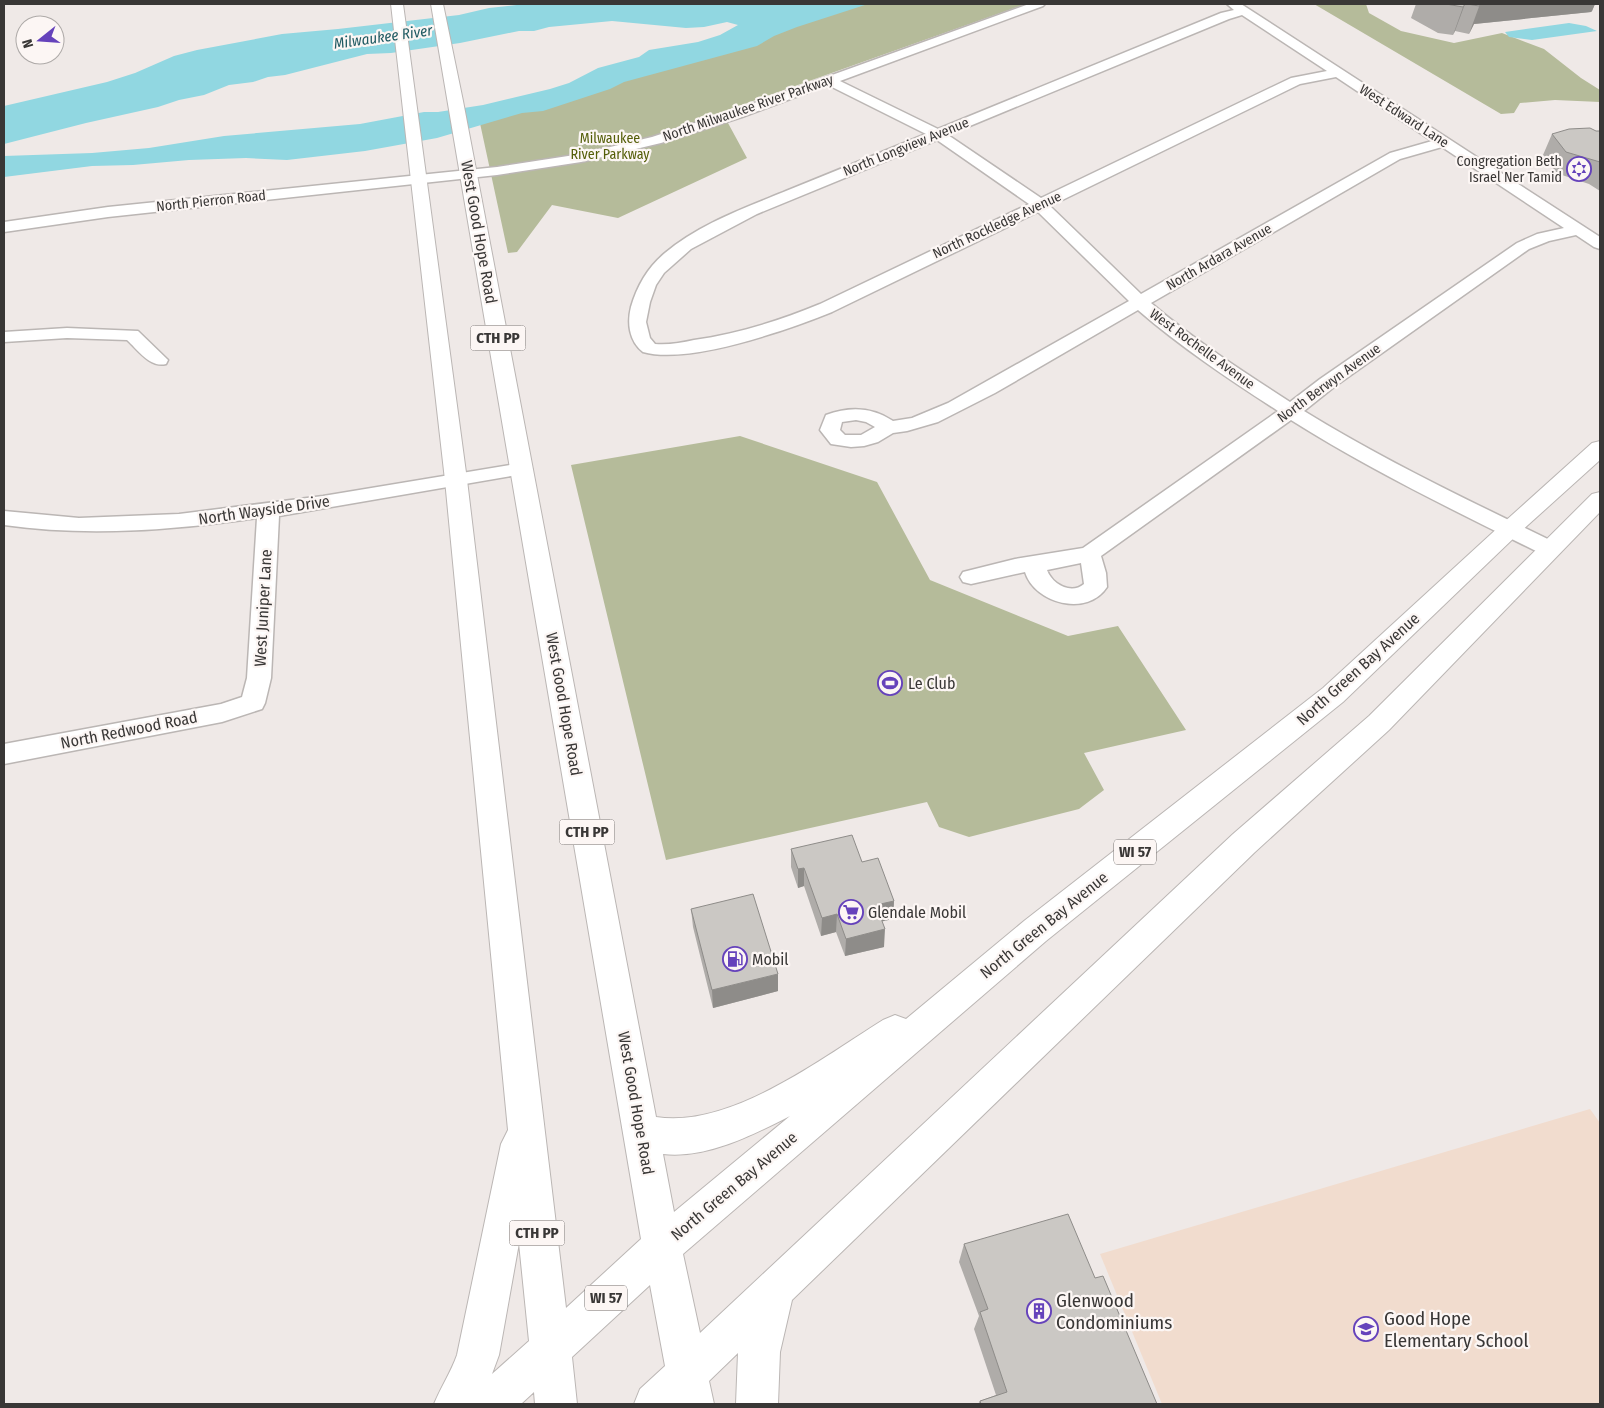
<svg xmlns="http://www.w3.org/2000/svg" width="1604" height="1408" viewBox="0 0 1604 1408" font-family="'Fira Sans Condensed',sans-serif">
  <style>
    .education { fill: #f1dcce }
    .green { fill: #b5bb9a }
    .water { fill: #91d7e1 }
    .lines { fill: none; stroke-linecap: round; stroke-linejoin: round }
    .street-casing { stroke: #bbb6b4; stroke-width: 3 }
    .primary-casing { stroke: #bbb6b4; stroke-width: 2 }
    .street { fill: #fff; fill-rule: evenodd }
    .primary { fill: #fff; fill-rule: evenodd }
    .wall { fill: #afaca9 }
    .shaded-wall { fill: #8e8c89 }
    .building { fill: #cbc8c4; stroke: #8e8c89 }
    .labels { text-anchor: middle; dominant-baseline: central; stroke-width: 4.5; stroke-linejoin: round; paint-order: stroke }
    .far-street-label { font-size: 14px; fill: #393736; stroke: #fcf6f4 }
    .far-park-label { font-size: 14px; fill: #545e08; stroke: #fcf6f4 }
    .far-poi-label { font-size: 14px; fill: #393736; stroke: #fcf6f4; text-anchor: end }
    .far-water-label { font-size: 15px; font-style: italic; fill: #1e5961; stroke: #fcf6f4 }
    .shield { fill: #fcf6f4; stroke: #74706f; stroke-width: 1 }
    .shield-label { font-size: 15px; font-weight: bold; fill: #393736 }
    .street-label { font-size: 16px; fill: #393736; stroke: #fcf6f4 }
    .poi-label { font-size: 16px; fill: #393736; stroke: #fcf6f4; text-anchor: start }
    .near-poi-label { font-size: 19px; fill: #393736; stroke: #fcf6f4; text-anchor: start }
  </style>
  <rect width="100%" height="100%" fill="#efe9e7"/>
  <path class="education" d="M1590,1109L1600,1123V1404H1162L1100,1254Z"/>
  <path class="green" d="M799,4H1026L722,112L747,158L618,218L552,205L517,252L508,253L478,114L687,51Z
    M1314,4H1366L1369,13L1401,31L1454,43L1502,33L1544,49L1581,78L1600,90V102L1555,100L1520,103L1514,113L1501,114Z
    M740,436L877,482L930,580L1068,636L1118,626L1186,730L1084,753L1104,790L1079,809L969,837L939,827L927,802L666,860L571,465Z"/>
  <path class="water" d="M525,4L682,5L696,4H868L797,27L774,36L757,46L624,82L610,89L543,111L522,113L437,138L365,151L287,160L246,158L189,160L133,165L92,166L4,177V156L92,153L149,148L224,136L360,124L424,112H438L483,105L550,89L569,83L598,68L639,57L649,50L698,42L720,35L738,25L727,22L704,27L686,28L612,21L549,27L534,31H519L460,43L391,53L367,54L285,75L268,77L253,82L229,85L204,95L179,100L158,107L86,123L4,144V106L107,82L135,73L174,56L197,50L282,34L338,29L459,15L489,8Z
    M1569,23L1586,26L1597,31L1532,40L1509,37L1505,32Z"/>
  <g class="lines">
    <defs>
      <path id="street" d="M1029,4H1045L1043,6L840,81L938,129L1221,13L1234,10L1227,4H1241L1600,237V249L1594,247L1576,235L1549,241L1529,249L1334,387L1304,411C1385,461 1472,502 1558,544L1561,549L1558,554L1550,556L1542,554C1457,512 1372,471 1291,420L1101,556L1106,573L1107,587C1088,617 1035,604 1025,572L971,584L963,582L960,577L963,572L1015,559L1083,548L1278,411C1230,380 1182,348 1138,310L995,393L938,422L907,431L893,433L878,442L864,446L851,447L831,444L820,430L826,415C850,406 872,407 893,421L912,418L948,403L1129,301L1038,212L832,312C787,330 689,365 643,352C629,341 627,323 631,307C637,286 648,267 665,253C699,224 745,208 786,191C833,172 880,153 926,134L828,85L742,117L661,143L581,162L497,175L108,217L4,232V222L108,207L497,167L581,154L652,137L732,111ZM1242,15L1327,71L1291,78L1041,198L948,135L1229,19ZM1336,77L1432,141L1390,153L1141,294L1050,206L1300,84ZM937,140L1029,204L820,304C779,321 737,334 694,340C681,343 668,345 655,344L650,338L646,322L650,302L656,285L664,273L691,249L757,214ZM1442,147L1564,228L1537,234L1517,243L1320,379L1290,402C1242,371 1194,340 1151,303L1400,159ZM856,420L866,422L875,427L861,435H845L840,430L842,422ZM1081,563L1084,584C1071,595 1052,584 1047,570Z
        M67,328L138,331L168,360L166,364C150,368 138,350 127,340L67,338L4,342V332Z
        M522,463L529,465L532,469L529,473L279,516L271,678L265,703L262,709L222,722L4,764V744L221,704L242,697L247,678L257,518C173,530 88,537 4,525V511L79,518L179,514L323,496Z"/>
      <path id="primary" d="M391,4H403L467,480L566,1308L641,1239L431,4H443L463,101L656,1117C730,1129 822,1058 883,1020L895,1015L906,1019L1024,921L1323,688L1502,524L1592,443L1600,441V460L1518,534L1343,702L1046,941L683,1254L700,1333L1233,834L1369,716L1592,494L1600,492V512L1389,730L1255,852L792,1300L780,1352L778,1404H736L738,1353L709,1381L714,1404H634L640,1389L665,1366L650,1285L572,1357L577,1404H535L534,1392L521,1404H434C441,1387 451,1372 457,1355L501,1144L508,1130L445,480ZM790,1116L674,1212L663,1154C706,1159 753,1135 790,1116ZM519,1243L529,1341L492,1374L499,1355Z"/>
    </defs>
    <use href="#street" class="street-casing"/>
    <use href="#primary" class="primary-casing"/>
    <use href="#street" class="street"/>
    <use href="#primary" class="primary"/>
  </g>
  <path class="wall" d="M1416,4H1595L1592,11L1591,12L1474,24L1469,34L1455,31L1453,35L1438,33L1411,18Z
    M1596,131H1600V191L1589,184L1556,173L1543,155L1552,134Z
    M791,849L862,862L894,901L893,919L882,921L884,947L845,956L836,932L821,936L804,886L798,888L791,867Z
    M691,909L778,974V991L713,1008L693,927Z
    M964,1244L1095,1278L1157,1404H978L980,1401L996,1395L974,1329L979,1316L959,1262Z"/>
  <path class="shaded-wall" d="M1465,4L1455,31L1453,35L1463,7Z
    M1480,4H1595L1592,11L1591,12L1474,24L1469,34Z
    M804,868V886L798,888V869Z
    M894,901L893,919L875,923L876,905Z
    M837,914L836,932L821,936L822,918Z
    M885,929L884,947L845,956L846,939Z
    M778,974V991L713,1008L712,990Z"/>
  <path class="building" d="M1446,4H1465L1463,7Z
    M1467,4H1480L1479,6Z
    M1590,128L1596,131H1600V162L1566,152L1552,134L1569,129Z
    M852,835L862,862L878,858L894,901L876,905L885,929L846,939L837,914L822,918L804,868L798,869L791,849Z
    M753,894L778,974L712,990L691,909Z
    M1068,1214L1095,1278L1103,1276L1157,1404H981L980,1401L1007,1392L980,1312L988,1309L964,1244Z"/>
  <defs>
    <symbol id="synagogue-ring" viewBox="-11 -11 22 22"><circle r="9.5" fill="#fcf6f4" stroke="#6542bb" stroke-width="1.5"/><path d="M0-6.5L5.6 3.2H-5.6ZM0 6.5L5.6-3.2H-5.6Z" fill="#6542bb"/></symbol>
    <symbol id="stadium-ring" viewBox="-11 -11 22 22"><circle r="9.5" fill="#fcf6f4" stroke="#6542bb" stroke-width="1.5"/><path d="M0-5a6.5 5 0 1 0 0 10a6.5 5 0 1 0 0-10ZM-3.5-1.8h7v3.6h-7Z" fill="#6542bb"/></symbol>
    <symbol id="supermarket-ring" viewBox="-11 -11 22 22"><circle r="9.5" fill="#fcf6f4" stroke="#6542bb" stroke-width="1.5"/><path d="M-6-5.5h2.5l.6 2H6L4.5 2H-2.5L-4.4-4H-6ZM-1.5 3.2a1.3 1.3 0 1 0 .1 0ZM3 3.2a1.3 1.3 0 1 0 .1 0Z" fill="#6542bb"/></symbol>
    <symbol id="fuel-ring" viewBox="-11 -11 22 22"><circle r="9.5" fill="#fcf6f4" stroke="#6542bb" stroke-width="1.5"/><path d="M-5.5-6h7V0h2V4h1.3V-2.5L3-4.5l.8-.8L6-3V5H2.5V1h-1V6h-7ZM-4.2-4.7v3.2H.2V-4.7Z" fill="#6542bb"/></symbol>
    <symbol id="building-ring" viewBox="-11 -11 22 22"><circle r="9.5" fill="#fcf6f4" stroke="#6542bb" stroke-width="1.5"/><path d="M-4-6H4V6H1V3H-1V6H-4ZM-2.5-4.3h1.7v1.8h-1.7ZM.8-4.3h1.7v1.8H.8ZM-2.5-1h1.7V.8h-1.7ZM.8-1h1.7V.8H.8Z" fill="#6542bb"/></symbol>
    <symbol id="school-ring" viewBox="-11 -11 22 22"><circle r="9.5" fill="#fcf6f4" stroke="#6542bb" stroke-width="1.5"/><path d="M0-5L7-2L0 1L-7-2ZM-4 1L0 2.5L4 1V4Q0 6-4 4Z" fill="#6542bb"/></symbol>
  </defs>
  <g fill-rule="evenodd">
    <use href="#synagogue-ring" x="1565" y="155" width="28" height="28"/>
    <use href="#stadium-ring" x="876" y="669" width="28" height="28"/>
    <use href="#supermarket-ring" x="837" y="898" width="28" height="28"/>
    <use href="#fuel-ring" x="721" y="945" width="28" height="28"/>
    <use href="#building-ring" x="1025" y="1297" width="28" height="28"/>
    <use href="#school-ring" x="1352" y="1315" width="28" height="28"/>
  </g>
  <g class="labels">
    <g class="far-street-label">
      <text transform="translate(748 108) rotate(-19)">North Milwaukee River Parkway</text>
      <text transform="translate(1404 116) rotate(33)">West Edward Lane</text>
      <text transform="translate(906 147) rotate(-22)">North Longview Avenue</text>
      <text transform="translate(211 201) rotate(-6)">North Pierron Road</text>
      <text transform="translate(997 225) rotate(-25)">North Rockledge Avenue</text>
      <text transform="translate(1219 257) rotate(-30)">North Ardara Avenue</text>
      <text transform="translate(1202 349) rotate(36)">West Rochelle Avenue</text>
      <text transform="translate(1329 383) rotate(-36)">North Berwyn Avenue</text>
    </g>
    <g class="far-park-label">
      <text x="610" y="138">Milwaukee<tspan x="610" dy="16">River Parkway</tspan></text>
    </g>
    <g class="far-poi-label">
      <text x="1562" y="161">Congregation Beth<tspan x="1562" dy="16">Israel Ner Tamid</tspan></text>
    </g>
    <g class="far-water-label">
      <text transform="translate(383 37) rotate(-8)">Milwaukee River</text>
    </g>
    <g class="shield">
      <rect x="470.5" y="325.5" width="55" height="25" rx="4"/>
      <rect x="559.5" y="819.5" width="55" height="25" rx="4"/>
      <rect x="1114" y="839.5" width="42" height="25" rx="4"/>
      <rect x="509.5" y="1220.5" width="55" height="25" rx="4"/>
      <rect x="585" y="1285.5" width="42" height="25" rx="4"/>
    </g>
    <g class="shield-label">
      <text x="498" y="338">CTH PP</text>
      <text x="587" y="832">CTH PP</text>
      <text x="1135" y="852">WI 57</text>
      <text x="537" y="1233">CTH PP</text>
      <text x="606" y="1298">WI 57</text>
    </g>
    <g class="street-label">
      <text transform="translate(479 232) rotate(80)">West Good Hope Road</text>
      <text transform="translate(264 510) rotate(-8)">North Wayside Drive</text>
      <text transform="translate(263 608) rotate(-87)">West Juniper Lane</text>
      <text transform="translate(1358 669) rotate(-42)">North Green Bay Avenue</text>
      <text transform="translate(564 704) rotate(80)">West Good Hope Road</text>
      <text transform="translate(129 730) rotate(-11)">North Redwood Road</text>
      <text transform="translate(1044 925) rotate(-39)">North Green Bay Avenue</text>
      <text transform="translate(636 1103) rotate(80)">West Good Hope Road</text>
      <text transform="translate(734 1186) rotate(-40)">North Green Bay Avenue</text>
    </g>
    <g class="poi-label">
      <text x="908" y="683">Le Club</text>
      <text x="868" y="912">Glendale Mobil</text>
      <text x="752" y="959">Mobil</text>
    </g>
    <g class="near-poi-label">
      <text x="1056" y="1300">Glenwood<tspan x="1056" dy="22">Condominiums</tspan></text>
      <text x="1384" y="1318">Good Hope<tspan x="1384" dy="22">Elementary School</tspan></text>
    </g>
  </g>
  <rect width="1604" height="1408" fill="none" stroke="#393736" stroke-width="10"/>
  <g transform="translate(40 40) rotate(253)"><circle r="24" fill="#fcf6f4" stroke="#aeaaa8"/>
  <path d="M0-4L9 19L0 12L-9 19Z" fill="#6542bb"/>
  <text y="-8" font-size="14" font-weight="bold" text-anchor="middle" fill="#393736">N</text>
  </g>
</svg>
